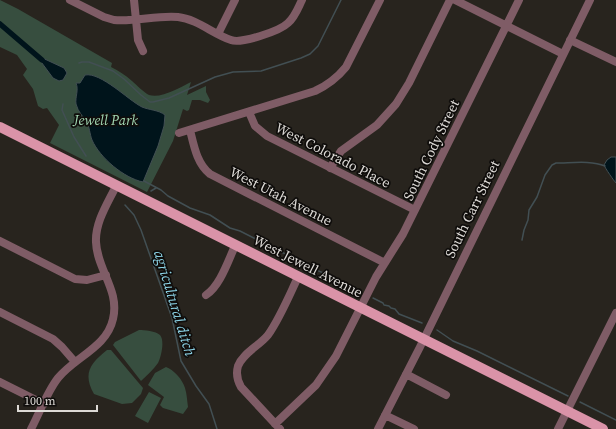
<svg xmlns="http://www.w3.org/2000/svg" width="616" height="429" viewBox="0 0 616 429" font-family="'Source Serif 4',serif">
  <style>
    .green { fill: #374e3f }
    .water { fill: #00141b; stroke: #424f53 }
    .lines { fill: none; stroke-linecap: round; stroke-linejoin: round }
    .stream { stroke: #424f53; stroke-width: 1.5 }
    .canal { stroke: #00141b; stroke-width: 5.5 }
    .minor { stroke: #7f5c66; stroke-width: 8 }
    .major { stroke: #da93a8; stroke-width: 10 }
    .labels { text-anchor: middle; dominant-baseline: central; stroke-width: 3.5; stroke-linejoin: round; paint-order: stroke }
    .park-label { font-size: 14px; font-style: italic; fill: #a1d6b2; stroke: #0f0d0b }
    .street-label { font-size: 14px; fill: #dddad6; stroke: #0f0d0b }
    .water-label { font-size: 15px; font-style: italic; fill: #8bd1e4; stroke: #0f0d0b }
  </style>
  <rect width="100%" height="100%" fill="#28241e"/>
  <path class="green" d="M0,0L18,9L112,63L111,67C119,71 125,75 132,81C137,85 143,92 149,95C161,99 181,87 191,82L187,95L206,86V92L210,100L208,103L200,100H192L189,110L187,111L183,109L173,141L147,192L50,143L59,125L47,108L43,109L38,106L33,89L23,75L27,69L17,55L0,47Z
    M139,330C144,330 156,331 160,335C165,341 161,357 158,363C153,370 147,375 141,381L113,345L115,342Z
    M107,350H111L143,388L141,394L132,403L122,404L94,394C82,373 91,363 107,350Z
    M166,367C173,369 183,380 185,388C187,394 187,401 188,407L183,414L163,408L160,405L164,397L148,385L155,373Z
    M149,392L161,398L148,423L135,416Z"/>
  <path class="water" d="M36,55L64,68L67,73L63,80L59,81L53,78Z
    M85,75C101,72 128,100 142,107C149,110 159,110 165,115L164,126L158,146L143,182C124,178 100,158 92,140C90,135 89,125 87,123C83,116 78,112 76,104C75,97 79,90 76,83H80Z
    M611,157H616V183C614,181 605,168 604,165L607,160Z"/>
  <g class="lines">
    <path class="stream" d="M79,63L82,62H89L113,71L124,79L141,95L150,102H153L169,98L215,77L233,72L261,71L301,58L310,54L318,46L341,0
      M63,104L62,110L74,137L86,156
      M144,181L161,190L168,196L190,208L210,215L230,228L240,231L311,267L313,269C327,273 346,285 361,292
      M151,191L156,188
      M125,205L134,215L141,230L172,318L181,361L196,386L209,404L217,429
      M522,240L524,230L528,220L529,210L537,197L545,175L552,165L556,163C571,163 591,160 605,166
      M373,298L383,303L384,305L389,306L391,308L395,309L399,314L422,323
      M437,330L453,341L477,351L568,396
      M580,402L616,420"/>
    <path class="canal" d="M0,24L42,60"/>
    <path class="minor" d="M70,0L104,17L114,20C135,22 157,15 178,17C197,19 213,34 231,40C241,44 280,31 288,23C295,17 298,8 302,0
      M134,0L138,40L143,51
      M455,0L563,54
      M218,34L235,0
      M570,40L616,62
      M249,112L255,126L267,136L415,210
      M190,130C194,146 197,164 210,174L385,263
      M179,133L315,91C328,85 337,78 346,67L380,0
      M330,168L341,151L377,125L396,104L409,83L450,0
      M0,241L75,279L87,280L106,275
      M206,295C220,286 228,261 235,246
      M0,312L53,339L62,347L75,362
      M406,374L446,395
      M0,382L44,404
      M385,415L414,429
      M275,424L316,385L336,356L376,277L403,234L519,0
      M31,429C40,412 47,392 58,378C75,357 107,347 113,319C120,290 97,270 96,242C95,222 108,203 116,186
      M280,429L241,387C237,380 236,373 238,366C243,353 259,346 268,335C280,318 289,296 298,277
      M378,429L420,347L590,0
      M558,429L616,313"/>
    <path class="major" d="M0,127L603,429"/>
  </g>
  <g class="labels">
    <g class="park-label">
      <text x="106" y="120">Jewell Park</text>
    </g>
    <g class="street-label">
      <text transform="translate(431 150) rotate(-64)">South Cody Street</text>
      <text transform="translate(333 155) rotate(27)">West Colorado Place</text>
      <text transform="translate(281 196) rotate(27)">West Utah Avenue</text>
      <text transform="translate(472 209) rotate(-64)">South Carr Street</text>
      <text transform="translate(308 266) rotate(27)">West Jewell Avenue</text>
    </g>
    <g class="water-label">
      <text transform="translate(175 303) rotate(73)">agricultural ditch</text>
    </g>
  </g>
  <path d="M18 405v6h79v-6" fill="none" stroke="#dddad6" stroke-width="2"/>
  <text x="24" y="405" font-size="12" fill="#dddad6" stroke="#0f0d0b" stroke-width="3" paint-order="stroke">100 m</text>
</svg>
